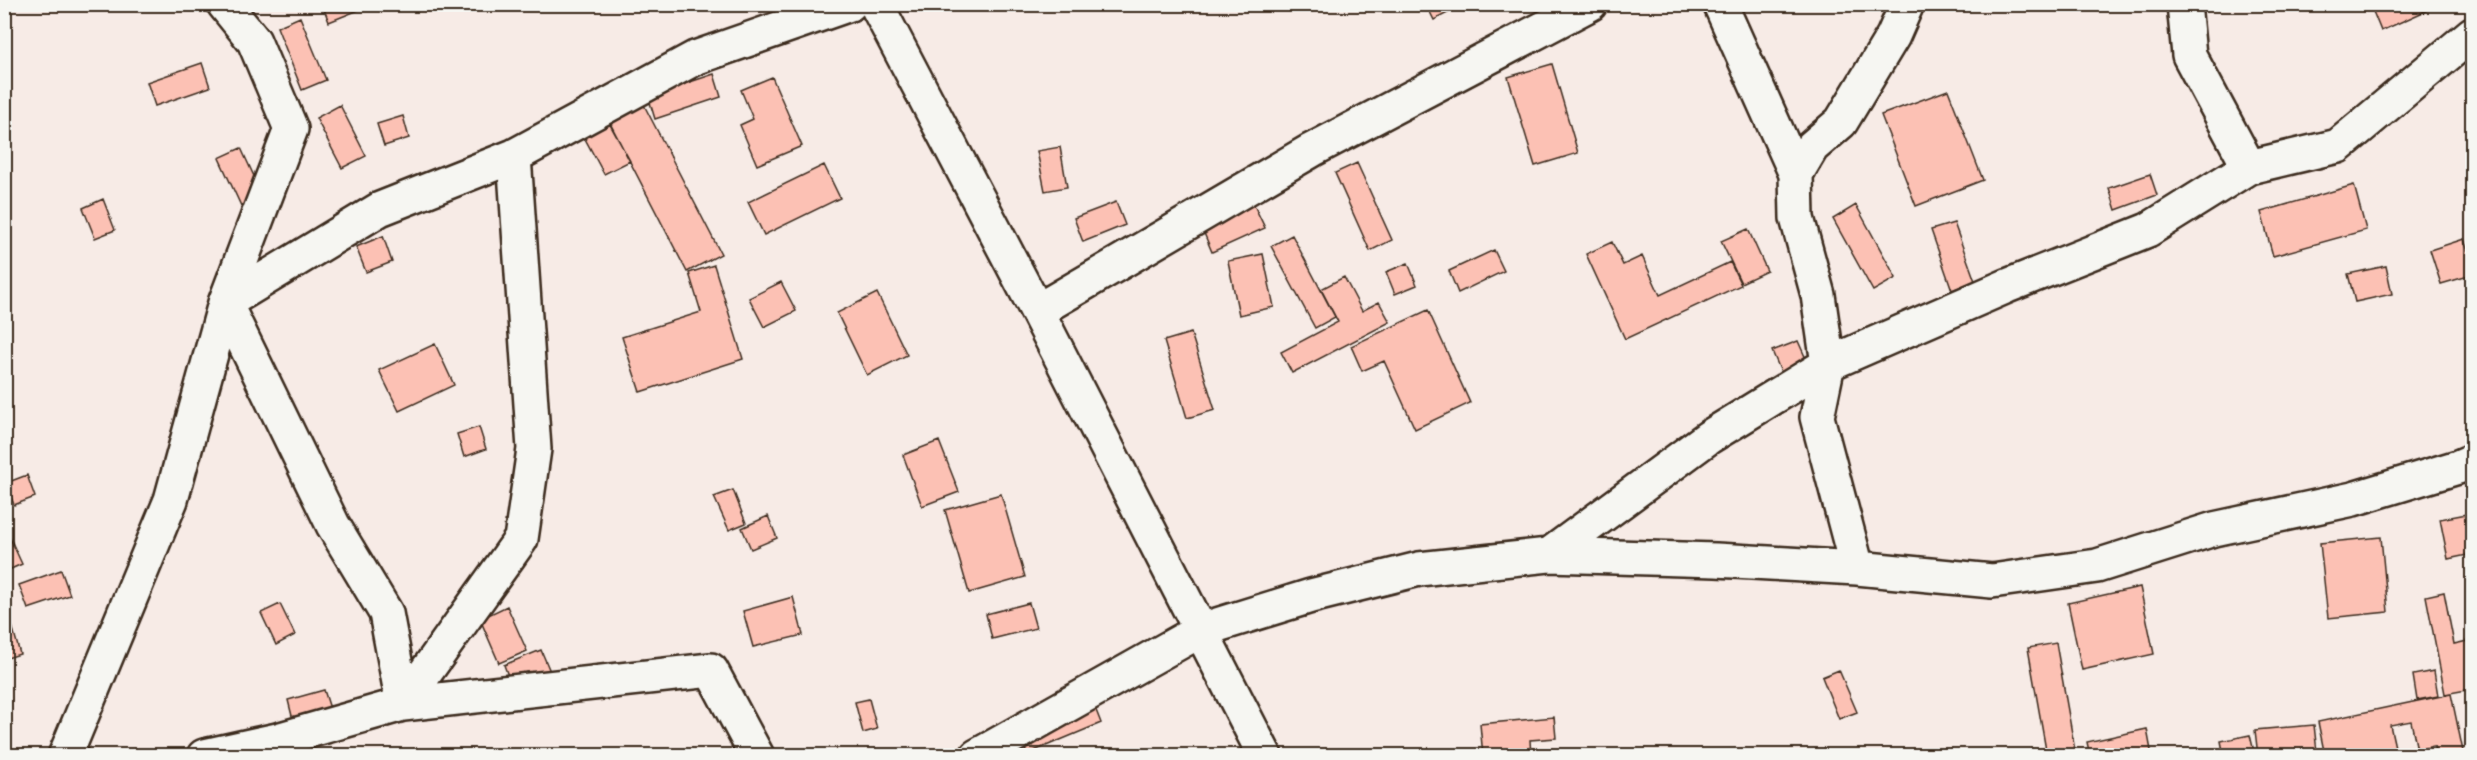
<svg xmlns="http://www.w3.org/2000/svg" width="2477" height="760" viewBox="0 0 2477 760" font-family="Delius,sans-serif">
  <style>
    .building { fill: #fcc1b4; stroke: #3b2a1e; stroke-width: 1.5 }
    .lines { fill: none; stroke-linecap: round; stroke-linejoin: round }
    .street-casing { stroke: #3b2a1e; stroke-width: 38 }
    .street { stroke: #f6f6f2; stroke-width: 33 }
  </style>
  <rect width="100%" height="100%" fill="#f7ebe6"/>
  <filter id="ink" filterUnits="userSpaceOnUse"><feTurbulence type="fractalNoise" baseFrequency=".0167" numOctaves="2"/><feDisplacementMap in="SourceGraphic" scale="12" xChannelSelector="R" yChannelSelector="G"/><feConvolveMatrix kernelMatrix="1 2 1 2 8 2 1 2 1" color-interpolation-filters="sRGB"/></filter>
  <g filter="url(#ink)">
    <path class="building" d="M322,4H365L366,7L329,22Z
      M1426,4H1465L1434,20Z
      M2370,4H2441L2381,31Z
      M300,17L326,80L302,90L277,27Z
      M202,63L210,87L155,106L147,82Z
      M1552,64L1578,153L1535,166L1508,77Z
      M714,74L721,97L655,119L648,96Z
      M772,77L802,146L757,165L740,125L753,119L741,90Z
      M1948,90L1983,180L1916,206L1881,115Z
      M340,105L366,156L342,168L316,118Z
      M644,105L721,254L687,272L610,123Z
      M403,116L409,138L384,146L377,124Z
      M608,121L630,161L604,174L583,135Z
      M1060,147L1067,187L1045,191L1037,151Z
      M241,148L264,198L242,208L219,158Z
      M1357,163L1392,240L1370,251L1335,173Z
      M824,165L840,198L764,235L748,202Z
      M2150,174L2157,195L2116,210L2109,188Z
      M2354,185L2366,230L2273,256L2261,212Z
      M103,199L115,230L95,238L83,208Z
      M103,199L115,230L95,238L83,208Z
      M1116,202L1125,225L1083,242L1074,218Z
      M1253,203L1265,228L1212,252L1201,226Z
      M1856,205L1896,278L1873,291L1833,219Z
      M1954,223L1975,281L1952,290L1931,230Z
      M1748,229L1767,271L1741,283L1721,241Z
      M1292,235L1335,317L1315,328L1271,246Z
      M383,236L392,262L366,272L356,247Z
      M2464,239L2472,266V275L2441,284L2430,250Z
      M1612,242L1623,265L1642,256L1660,295L1730,262L1741,285L1625,339L1586,254Z
      M1494,250L1504,271L1458,293L1449,271Z
      M1263,254L1274,307L1239,315L1228,261Z
      M1408,263L1417,285L1395,294L1386,272Z
      M714,265L743,359L640,392L622,337L701,312L689,273Z
      M2386,266L2392,294L2355,302L2348,274Z
      M1344,277L1362,311L1379,302L1390,322L1292,373L1281,352L1338,322L1321,289Z
      M781,282L796,311L764,327L749,298Z
      M877,293L907,355L867,375L837,313Z
      M1428,310L1470,403L1415,429L1384,361L1362,371L1351,346Z
      M1191,333L1215,410L1187,418L1164,341Z
      M1798,341L1807,361L1781,372L1772,351Z
      M435,344L454,385L399,411L379,370Z
      M479,427L486,449L464,457L457,434Z
      M939,441L959,492L922,506L903,455Z
      M27,475L35,497L14,505L6,483Z
      M733,490L746,523L729,530L714,497Z
      M1001,494L1025,577L969,593L945,510Z
      M2472,513V554L2448,559L2440,519Z
      M768,516L777,538L751,549L742,528Z
      M4,525L22,564L4,572Z
      M2381,537L2388,612L2328,618L2320,543Z
      M61,570L70,595L28,609L19,585Z
      M2140,587L2154,654L2082,670L2068,603Z
      M2444,592L2454,644L2472,640V693V689L2445,694L2426,596Z
      M793,597L803,635L753,647L743,611Z
      M1029,603L1036,628L992,639L986,614Z
      M280,604L295,635L276,645L261,613Z
      M507,606L527,651L499,663L480,619Z
      M11,622L20,654L4,659V624Z
      M2056,643L2076,756H2047L2028,648Z
      M541,650L552,676L514,692L504,665Z
      M1839,670L1857,712L1839,719L1822,677Z
      M2434,671L2438,696L2417,700L2413,675Z
      M324,690L333,718L295,728L288,700Z
      M2451,694L2464,756H2436L2434,746L2417,750L2411,721L2390,725L2397,756H2325L2318,722Z
      M1090,695L1101,723L1027,754L1016,726Z
      M869,699L877,729L863,733L855,702Z
      M1554,717L1556,738L1530,740L1531,756H1483L1480,724Z
      M2314,725L2317,752L2258,756L2255,730Z
      M2147,729L2152,756H2090L2087,742Z
      M2250,735L2255,756H2224L2221,741Z
      M1382,751L1383,756H1367Z
      M2183,752V756H2155V755Z"/>
    <g class="lines">
      <defs>
        <path id="street" d="M876,4L1037,311L1265,756
          M1720,4L1796,174L1797,218L1818,295L1828,364L1817,417L1857,568
          M2184,4L2189,55L2249,167
          M1796,174L1812,147L1841,122L1893,36L1907,4
          M1037,311L1312,150L1590,4
          M1549,555L1709,437L1828,364L2007,286L2148,230L2249,167L2338,146L2472,34
          M403,704L386,613L333,525L225,303L380,209L514,156L695,58L850,4
          M403,704L521,539L534,449L514,156
          M65,756L171,500L225,303L291,129L254,41L224,4
          M204,756L277,740L403,704L711,670L757,756
          M977,756L1201,630L1311,596L1419,569L1549,555L1716,560L1857,568L1992,581L2097,566L2214,529L2353,499L2458,467L2472,461"/>
      </defs>
      <use href="#street" class="street-casing"/>
      <use href="#street" class="street"/>
    </g>
  </g>
  <rect width="2477" height="760" fill="none" stroke="#f6f6f2" stroke-width="24"/>
  <rect x="12" y="12" width="2453" height="736" fill="none" stroke="#3b2a1e" stroke-width="2" filter="url(#ink)"/>
</svg>
